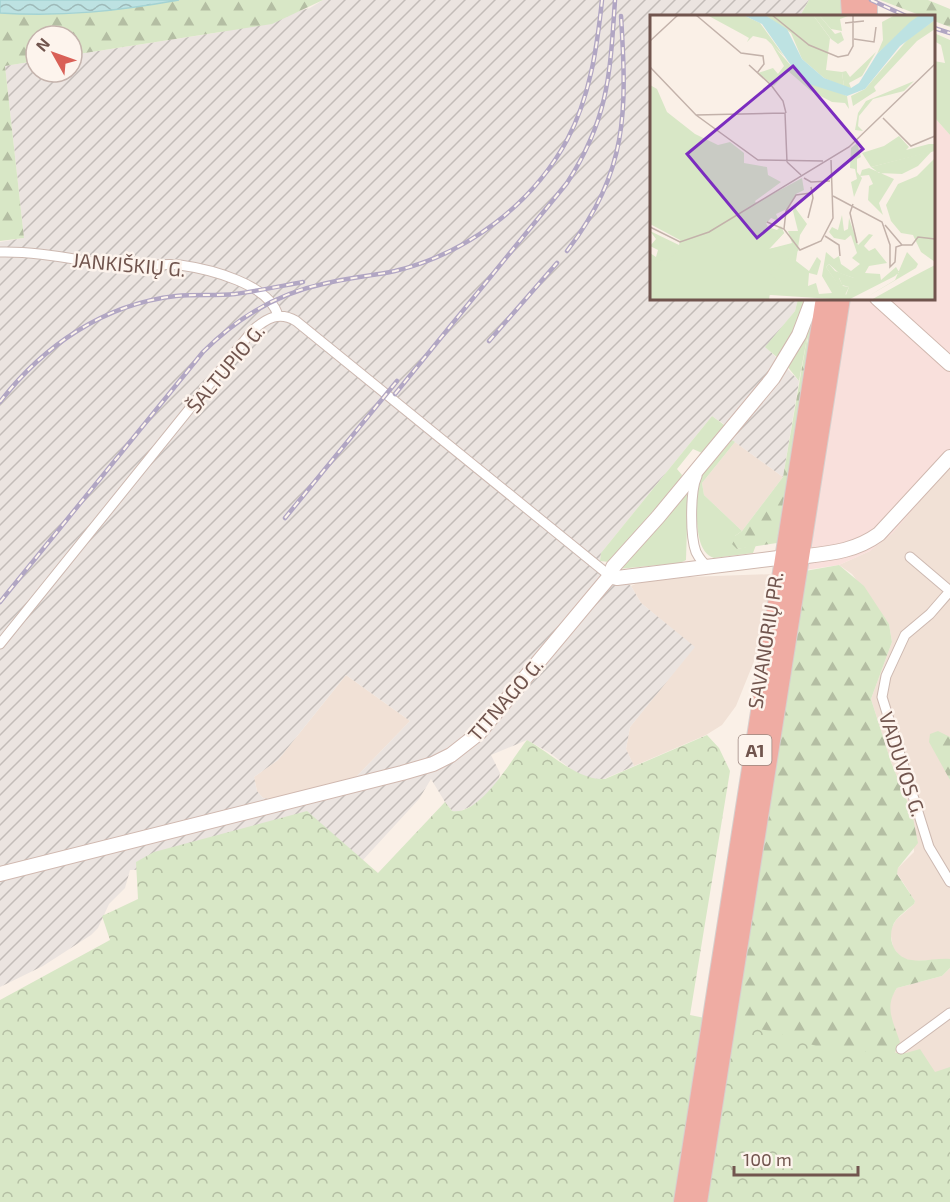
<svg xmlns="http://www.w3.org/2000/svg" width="950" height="1202" viewBox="0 0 950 1202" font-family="'Exo 2',sans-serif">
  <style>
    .residential { fill: #f1e1d6 }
    .commercial { fill: #f9e0dc }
    .industrial { fill: url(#industrial-furrows); fill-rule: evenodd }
    .green { fill: #d8e7c6 }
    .forest { fill: url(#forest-firs) }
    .park { fill: url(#park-crowns) }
    .water { fill: url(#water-waves); stroke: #a4d3d3; stroke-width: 1.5 }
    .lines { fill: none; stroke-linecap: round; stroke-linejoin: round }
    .street-casing { stroke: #cdb9b1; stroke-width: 11 }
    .secondary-casing { stroke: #d0b8af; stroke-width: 16 }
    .highway-casing { stroke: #d7cfcd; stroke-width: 20 }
    .street { stroke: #fff; stroke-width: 9 }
    .secondary { stroke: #fff; stroke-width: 14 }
    .highway { stroke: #efaca3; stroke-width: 18 }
    .rail-casing { stroke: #b1a6c3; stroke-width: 4.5 }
    .rail { stroke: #fdf4ed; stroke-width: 2; stroke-dasharray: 7; stroke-linecap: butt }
    .labels { text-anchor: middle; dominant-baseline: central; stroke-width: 5; stroke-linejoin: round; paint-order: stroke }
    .shield { fill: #fdf4ed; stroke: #9b857e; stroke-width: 1.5 }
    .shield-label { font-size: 18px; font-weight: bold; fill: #71554e }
    .street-label { font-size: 20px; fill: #71554e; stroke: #fdf4ed }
    .inset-road { fill: none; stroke: #c3b2aa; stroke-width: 1.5 }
    .view { fill: #7b2cbf; fill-opacity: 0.15; stroke: #7b2cbf; stroke-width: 3 }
    .inset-edge { fill: none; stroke: #71554e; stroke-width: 3 }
  </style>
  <defs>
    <pattern id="industrial-furrows" width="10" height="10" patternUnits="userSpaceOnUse" patternTransform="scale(1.5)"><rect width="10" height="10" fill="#ebe4e0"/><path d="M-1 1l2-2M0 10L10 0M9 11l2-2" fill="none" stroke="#c3bcb8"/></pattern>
    <pattern id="forest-firs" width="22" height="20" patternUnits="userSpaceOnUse" patternTransform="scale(1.5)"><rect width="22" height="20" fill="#d8e7c6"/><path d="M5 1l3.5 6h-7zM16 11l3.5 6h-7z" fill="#b4bea3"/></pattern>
    <pattern id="park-crowns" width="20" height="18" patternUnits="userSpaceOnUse" patternTransform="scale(1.5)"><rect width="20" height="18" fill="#d8e7c6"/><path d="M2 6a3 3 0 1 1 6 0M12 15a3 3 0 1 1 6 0" fill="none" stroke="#b4bea3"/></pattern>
    <pattern id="water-waves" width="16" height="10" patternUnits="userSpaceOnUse" patternTransform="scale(1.5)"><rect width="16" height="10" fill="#bde2e2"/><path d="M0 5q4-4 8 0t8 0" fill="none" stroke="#9ebab9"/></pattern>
  </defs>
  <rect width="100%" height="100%" fill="#faf0e7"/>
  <path class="residential" d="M735,442L783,477L742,531L704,495L702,483Z
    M950,466V737L947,771L950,780V959L913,961L901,958L893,947L890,931L896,920L914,904L915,901L897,873L898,868L914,852L912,813L891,762L871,699L892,642L889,624L852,574L839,565L870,551Z
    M774,574L765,634L736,706L722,725L706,735L634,766L626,749L630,727L694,647L641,603L631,586L640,582L688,577Z
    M346,675L410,721L356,777L269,799L263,798L257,791L254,777L278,760Z
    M950,968V1072L897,1084L888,1008L890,999L897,988L942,976Z"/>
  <path class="commercial" d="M934,117L950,135V466L892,534L870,551L839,565L805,570L847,299L934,298Z"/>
  <path class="industrial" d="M323,0H809L800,16H652V298L798,299L795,311L766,347L799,381L783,477L732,440L737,433L712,416L601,553L600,561L631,586L641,603L695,647L630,727L626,749L634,766L604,779L592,780L580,776L550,753L527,740L491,755L500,773L497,786L474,805L458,812L452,811L445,802L431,779L419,799L363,860L130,870L125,888L109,904L98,928L91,935L43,966L0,987V242L24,238L5,66L36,61V72H72V55L221,32L310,8ZM346,675L410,721L356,777L269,799L263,798L257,791L254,777L278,760Z"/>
  <path class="green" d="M809,0H843L844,16H800Z
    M934,33L950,40V135L934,117V61L945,63L941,45L934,41Z
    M798,299H808L800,321L779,359L765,347L795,311Z
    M818,299L811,349L807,338L799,381L787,366Z
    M712,416L727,427L702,453L693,449L677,469L682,475L681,478L665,503L609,562L600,561L601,553Z
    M732,440L735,442L702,483L704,495L742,531L735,536L737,549L756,545L753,553L714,558C692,551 698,507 696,487L699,479Z
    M685,494L688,495L686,560L680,563L618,569Z"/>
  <path class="forest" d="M180,0H323L272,24L72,55V36H36V61L5,66L24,238L0,241V13C64,17 117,11 180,0Z
    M880,0H928L950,9V27L934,21V16H922Z
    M807,338L810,355L777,543L737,549L732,544L735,536L742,531L783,477Z
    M839,565L864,586L889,624L892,642L871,699L891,762L912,813L918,843L898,868L897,874L915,901L914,904C908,909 901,914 896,920C885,935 893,958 912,960C924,962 937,958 950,959V968L942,976L897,988C884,1007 893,1021 900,1042L891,1061L950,1202H704L805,571Z
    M938,731L950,737V780L929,742L930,734Z"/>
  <path class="park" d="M707,735L719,748L730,771L690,1015L774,1032L831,1051L906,1053L920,1049L935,1072L950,1067V1202H0V1000L110,940L102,916L138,899L136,862L154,852L307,811L378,873L445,802L452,811C480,816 511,760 527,740C551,753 578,781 605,779Z"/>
  <path class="water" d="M0,0H179C118,11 63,17 0,13Z"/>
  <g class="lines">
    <defs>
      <path id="street" d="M0,252C40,251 80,261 120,266C140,268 160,263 180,265C209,269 270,284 278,316
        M697,476C690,491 690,536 696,552C699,558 703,563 708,567
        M910,557L950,591
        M950,591L930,614L905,635L886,676L882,697L929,847L950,882
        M0,644L253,330C267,318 279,311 296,321L610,576
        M901,1049L950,1013"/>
      <path id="secondary" d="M877,298L950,364
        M807,556C834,553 857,550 879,534L950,457
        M610,576L617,578L778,558
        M0,874L402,773L433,764L451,755L479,733L610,576L613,567L658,517L773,378L799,335L813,298"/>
      <path id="highway" d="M850,0L851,16
        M868,0V16
        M683,1202L825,298
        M698,1202L841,298"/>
    </defs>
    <use href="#street" class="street-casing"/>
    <use href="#secondary" class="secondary-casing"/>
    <use href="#highway" class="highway-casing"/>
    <use href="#street" class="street"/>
    <use href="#secondary" class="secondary"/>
    <use href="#highway" class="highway"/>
    <defs>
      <path id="rail" d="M871,0L906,16
        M934,28L950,33
        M567,251C628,171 627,113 621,16
        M489,341L557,263
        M395,394L567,183C609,118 610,74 615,0
        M0,402C43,346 104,304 176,296C195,294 216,296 235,294C258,291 281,286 303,282
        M285,518L397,381
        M0,602L203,352C237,318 276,294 323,284C347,278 371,276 395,271C466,254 532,205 567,140C590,97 597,48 602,0"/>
    </defs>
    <use href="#rail" class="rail-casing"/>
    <use href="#rail" class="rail"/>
  </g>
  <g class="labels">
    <rect class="shield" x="738.5" y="735" width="33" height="30" rx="4.5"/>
    <g class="shield-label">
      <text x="755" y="750">A1</text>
    </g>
    <g class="street-label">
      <text transform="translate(129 264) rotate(5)">JANKIŠKIŲ G.</text>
      <text transform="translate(225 368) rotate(-50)">ŠALTUPIO G.</text>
      <text transform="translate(765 640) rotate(-81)">SAVANORIŲ PR.</text>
      <text transform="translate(505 699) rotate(-49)">TITNAGO G.</text>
      <text transform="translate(903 764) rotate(72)">VADUVOS G.</text>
    </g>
  </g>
  <g transform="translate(650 15)">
    <rect width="285" height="285" fill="#faf0e7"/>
    <path d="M57,0H93L110,8L134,41L116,24L103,21L97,27L99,23L92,19ZM163,0H169L185,19L191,17L194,25L188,29L181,24ZM226,37L212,61L199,68L201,73L194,72L192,57L196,56L200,62ZM249,121L259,132L256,135L279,129H284L285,136L221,152L212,138L234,131ZM207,128L211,142L207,144V157L212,163L204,182L201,167L207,164L205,154L200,153L201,133ZM179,249L185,256L204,263L199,266L189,263L193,271L199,272L195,280L176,252Z" fill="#d8e7c6"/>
    <path d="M115,0H163L180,23L176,55L192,57L194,72L174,63L152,44L141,18ZM169,0H198V1L190,4L192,16L181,14ZM245,0H270L227,39L233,25L232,7ZM285,5V14L267,26L224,72L226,76L203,91L201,81L215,74L259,23ZM121,28L150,61L197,81L199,94L195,88L182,87L161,76L138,56L124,71L108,58L123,53L128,59L134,51ZM264,66L254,76L223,84L209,101L208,111L213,116L205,115L208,98L216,86ZM282,136L268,151L252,159L229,158L221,152ZM219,153L244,164L229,188L233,200L218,185L219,171L223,169L219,160L210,161L212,155ZM152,163L154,175L146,179L137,194L126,199L129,206L121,203L114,211L127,215L131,211L134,218L119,234L142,228L138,216H148L143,196L147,187L146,194L157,209L150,220L146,246L159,256L167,242L171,246L167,260L159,258L158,271L166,268L169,279L182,278L172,261L176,237L184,244L189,241L191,249L201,256L210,249L202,243L207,238L201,220L195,225L184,223L179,217L182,212L188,215L192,200L194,216L198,214L199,203L208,230L219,219L223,220L214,231L219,236L225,233L237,248L219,251L215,258L230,259L231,265L246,252L249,257L245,261L198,285L121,280L82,285H0V238L6,242L8,235L0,231L6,224L0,216L29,230ZM179,249L189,258L204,263L189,262L192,270L199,272L196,280L176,252ZM257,237L268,249L266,253L217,282L245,265Z" fill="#d8e7c6" fill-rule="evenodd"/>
    <path d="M0,70L7,74L17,97L45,119L68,130L80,127L94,138V148L117,152L118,160L131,167L105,186L118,212L128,216L131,212L134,218L119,234L144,229L149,235L119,258L126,264L125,276L120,277L119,285H0V244L17,246L28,236L30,225L0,209ZM285,143V247L271,237L263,220L251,218L241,206L236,190L248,169L267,161ZM285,250V285H221L262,262Z" fill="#d8e7c6"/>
    <path d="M93,0H115L137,14L152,44L174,63L201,73L209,68L227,39L260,7L270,0H285V5L250,31L215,74L197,81L159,69L145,56L112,9Z" fill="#bde2e2"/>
    <path class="inset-road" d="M46,0L91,38L113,41L114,49L107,58M122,0L159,30L188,42L198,40L203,31V0M195,8L214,6M204,24L224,27L226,12M0,26L28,0M99,50L121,70L133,86L136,98M0,52L46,100L108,145L173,146M46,100L135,98L137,147M233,103L261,131L285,121M137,147L151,160M154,163L161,167L180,166M183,181L232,207L240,230V252L245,247L246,232L252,230M203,189L200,198L207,228M158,203L163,183L161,172M117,207L134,214L150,235L171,226L183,203L181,145M235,210L252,230H262L268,222L285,224M0,212L30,227L59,217L199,132L285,49M134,214L136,196L146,180L161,178M175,221L189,230L190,241"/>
    <path class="view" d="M143,51L213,134L107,223L37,139Z"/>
    <rect width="285" height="285" class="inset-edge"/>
  </g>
  <g transform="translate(54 54) rotate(310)"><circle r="28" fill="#fdf4ed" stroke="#c5b4ad" stroke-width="1.5"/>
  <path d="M0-4.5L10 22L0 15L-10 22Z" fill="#d96057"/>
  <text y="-9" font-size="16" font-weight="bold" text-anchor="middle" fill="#71554e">N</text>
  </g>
  <path d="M734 1166v9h124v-9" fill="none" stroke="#71554e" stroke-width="3"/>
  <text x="743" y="1166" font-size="18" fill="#71554e" stroke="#fdf4ed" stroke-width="4.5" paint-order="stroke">100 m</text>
</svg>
